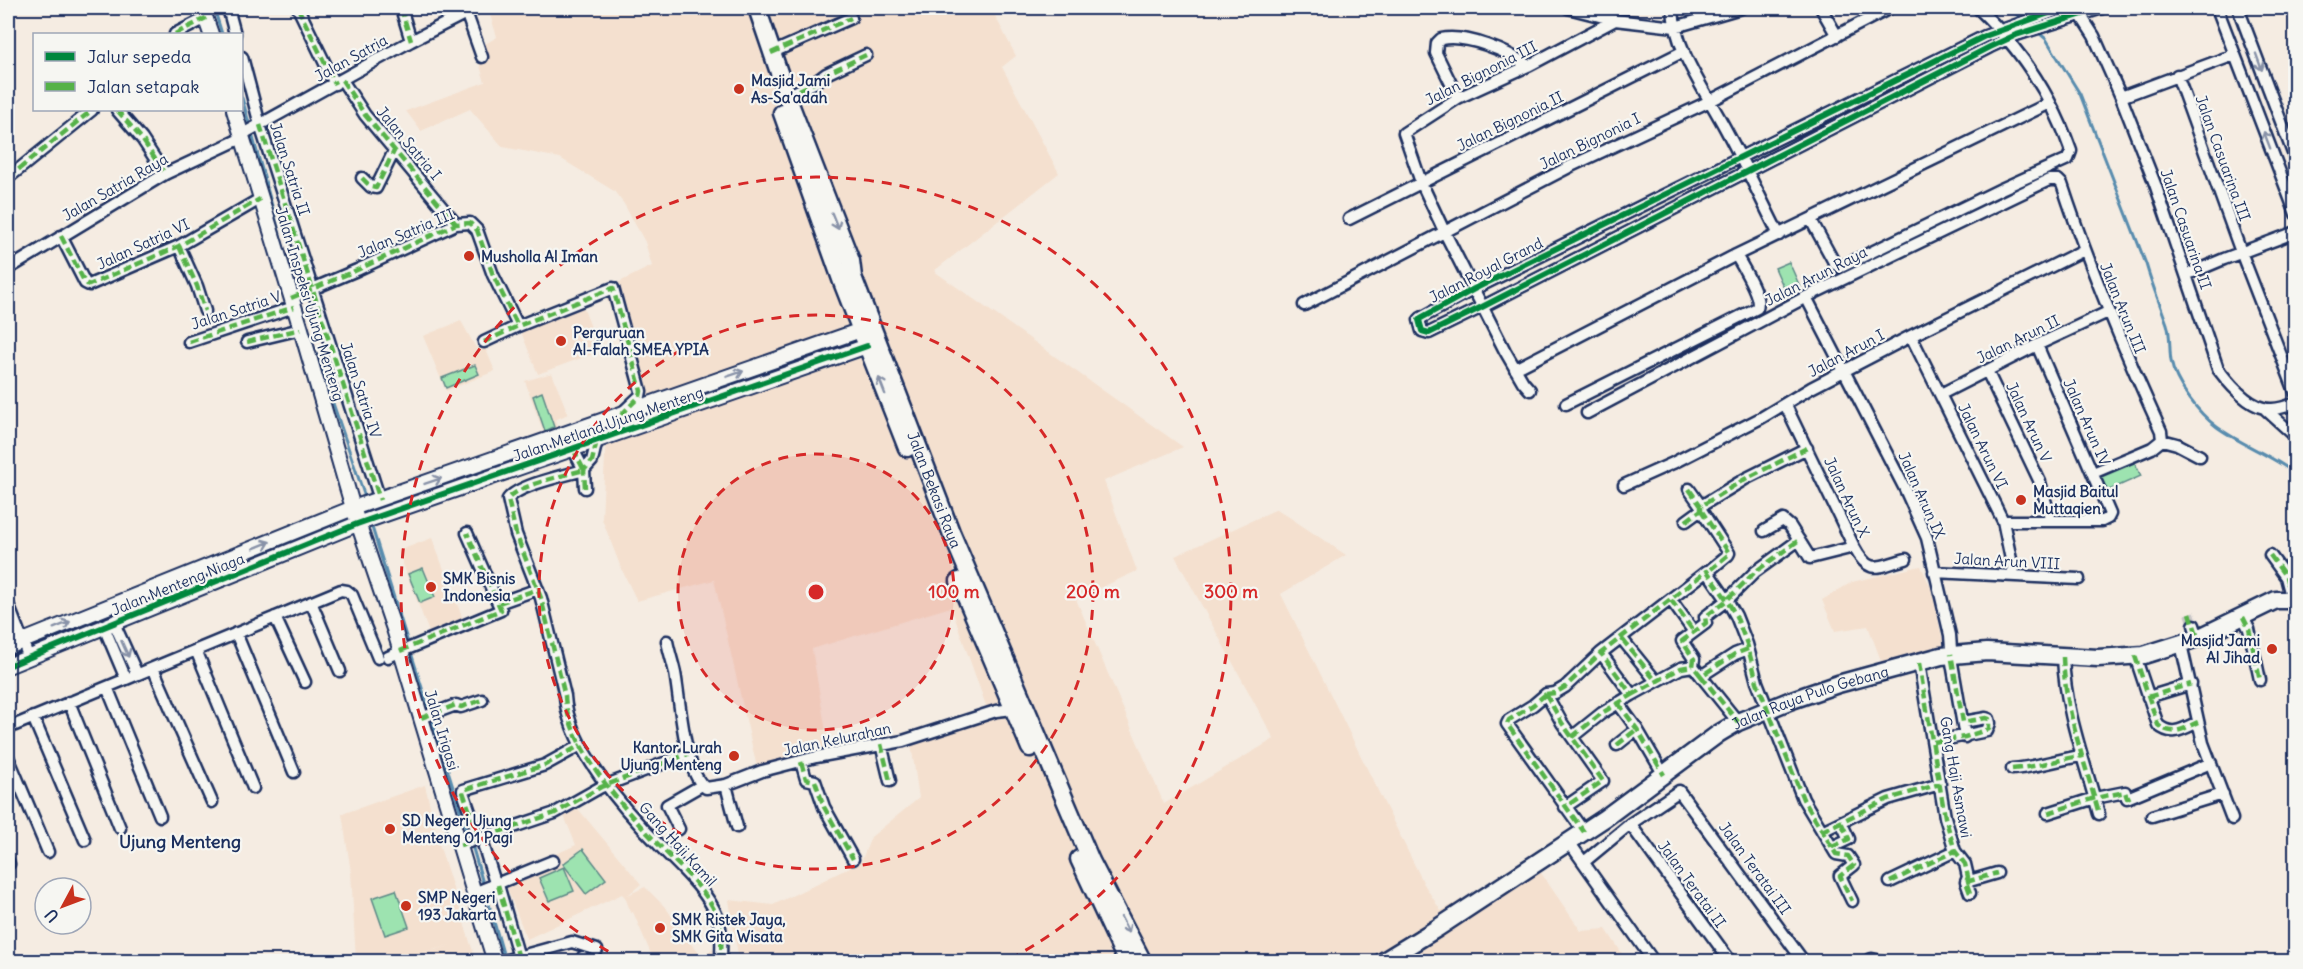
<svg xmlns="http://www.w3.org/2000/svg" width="2303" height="969" viewBox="0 0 2303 969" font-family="Delius,sans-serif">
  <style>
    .built { fill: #f4e0cf }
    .green { fill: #9de3b0; stroke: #5c8987; stroke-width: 1.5 }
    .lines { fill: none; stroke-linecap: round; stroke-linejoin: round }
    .stream { stroke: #598cae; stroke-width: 3 }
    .minor-tunnel { stroke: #c9c6c8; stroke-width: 10; stroke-dasharray: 10 5; stroke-linecap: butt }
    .minor-casing { stroke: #1b2f5e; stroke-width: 15 }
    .tertiary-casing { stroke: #1b2f5e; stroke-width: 18 }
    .primary-casing { stroke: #1b2f5e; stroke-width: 21 }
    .trunk-casing { stroke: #1b2f5e; stroke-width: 21 }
    .minor { stroke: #f6f6f2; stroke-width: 10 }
    .tertiary { stroke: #f6f6f2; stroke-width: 14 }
    .primary { stroke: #f6f6f2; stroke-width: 16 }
    .trunk { stroke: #f6f6f2; stroke-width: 16 }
    .quiet { stroke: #55b248; stroke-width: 4.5; stroke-dasharray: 9 4.5; stroke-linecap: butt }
    .cycleway-casing { stroke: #f6f6f2; stroke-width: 10 }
    .cycleway { stroke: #00873e; stroke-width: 6 }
    .oneway { stroke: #8892a8 }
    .ring { fill: none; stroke: #d62828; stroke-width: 3; stroke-dasharray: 10 8 }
    .poi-dot { fill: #c8321e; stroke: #f6f6f2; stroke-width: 2 }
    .labels { text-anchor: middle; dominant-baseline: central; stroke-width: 4.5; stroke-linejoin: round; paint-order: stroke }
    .street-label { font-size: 15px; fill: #1b2f5e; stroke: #f6f6f2 }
    .poi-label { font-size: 15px; font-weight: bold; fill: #1b2f5e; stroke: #f6f6f2; text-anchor: start }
    .quarter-label { font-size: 18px; font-weight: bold; fill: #1b2f5e; stroke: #f6f6f2 }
    .centre { fill: #d62828; stroke: #f6f6f2; stroke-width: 3 }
    .ring-label { font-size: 18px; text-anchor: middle; font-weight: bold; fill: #d62828; stroke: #f6f6f2; stroke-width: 4.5; stroke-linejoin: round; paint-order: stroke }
  </style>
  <rect width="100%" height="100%" fill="#f5ece2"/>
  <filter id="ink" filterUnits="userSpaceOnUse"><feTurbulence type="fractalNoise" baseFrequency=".0167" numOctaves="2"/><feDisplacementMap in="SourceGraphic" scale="12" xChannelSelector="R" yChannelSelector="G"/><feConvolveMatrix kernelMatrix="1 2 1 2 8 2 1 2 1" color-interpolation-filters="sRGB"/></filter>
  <g filter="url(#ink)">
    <path class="built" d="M488,8H991L1016,56L1002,67L1059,173L934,271L1183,447L1104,481L1137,571L1076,599L1164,804L1274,739L1175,556L1277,509L1346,555L1281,594L1424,884L1441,911L1532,860L1581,931L1606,929L1627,961H739L729,900L773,905L861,862L871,837L919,798L911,744L990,717L951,607L812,649L830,755L758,772L714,580L637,601L621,568L602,519L607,414L646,399L628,345L625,344L603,290L652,266L645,242L624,204L614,191L560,158L503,147L470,109L421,131L406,111L485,82L475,50L497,37Z
      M580,299L592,330H594L603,350L538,374L519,327Z
      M461,321L476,348L484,345L495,371L446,391L423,336Z
      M552,373L568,414L555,420L558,429L544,434L525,381Z
      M432,538L464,622L430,635L398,551Z
      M1921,566L1931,588L1945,650L1883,666L1868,626L1835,631L1822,600L1852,582Z
      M425,785L439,844L476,961H398L451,945L394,961H356L351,872L342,814Z
      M574,804L641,884L628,895L645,887L666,908L691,944L703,957L713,948V961H654L633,912L631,913L625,897L622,894L527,939L503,878L576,845L562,811Z"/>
    <path class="green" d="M1789,262L1801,289L1787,295L1775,268Z
      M475,365L479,374L446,388L442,378Z
      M542,392L554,427L545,431L533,396Z
      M2133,459L2141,476L2105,492L2097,474Z
      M423,568L435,597L420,603L408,574Z
      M583,849L606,879L586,894L563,864Z
      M564,867L574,891L549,901L539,878Z
      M396,890L409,927L385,935L372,898Z"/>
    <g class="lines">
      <path class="stream" d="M214,8L222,34
        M2009,8L2023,20
        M2038,32L2046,39L2080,94L2146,264C2152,285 2160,304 2167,324C2171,336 2169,349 2171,361C2175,383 2199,414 2217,427C2242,445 2271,455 2296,474
        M242,98L284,249
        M309,333L366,500
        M371,524L469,839
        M472,845L504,957"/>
      <path class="minor-tunnel" d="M2190,613L2194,625"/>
      <defs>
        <path id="minor" d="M228,8L235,34
          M298,8L335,84
          M401,8L411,41
          M1568,8L1615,20L1675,27L1741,8
          M1673,8C1674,49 1706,92 1725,128C1744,163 1761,199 1779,235
          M1821,8L1837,36
          M2063,8L1985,36L1474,289L1421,318L1419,320L1422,331L1429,333L1482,307L1990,47L2016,35L2102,8
          M2076,8L2094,36L2121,97L2155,184L2218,369C2230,385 2251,410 2272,409C2280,409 2288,406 2296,403
          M2217,8L2296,214
          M2238,8L2296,161
          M466,12L482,57
          M175,34L206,18
          M771,53L851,18
          M242,57L260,125L380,500
          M2177,75L2241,252L2296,394
          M342,80L365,115L456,224
          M787,96L814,83L826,74L866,55
          M2121,97L2234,55
          M1458,98L1436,53L1437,43L1441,39C1466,34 1508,51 1528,66
          M117,110L142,139L165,174
          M241,135L411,41L476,8
          M8,178L92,110
          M362,178L371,187L376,188L395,149
          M1349,219L1684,51
          M1811,220L1835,264L1841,267L2001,189L2068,159L2071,151C2052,96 2020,48 1978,8
          M61,236L85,283L89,285L179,246L260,199
          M179,246L197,286L205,311
          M8,269L165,174L242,138
          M2186,275L2224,259L2296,232
          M1806,297L1904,487L1927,538L1950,635L1952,663L1965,737
          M291,298L357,270L456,224L470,223L477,230L493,275L518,326
          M1304,305L1571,166L1710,101L1890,8
          M1911,336L2003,521L2014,574
          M189,342L294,307
          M247,342L301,329
          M484,342L518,326L613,288L641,391L640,396L623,412
          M1515,369L1736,255L2050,103
          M1987,371L2040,482L2051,521
          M1530,390L1523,382L1505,351L1444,231L1421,182L1404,133L1458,98L1528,66L1615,20
          M1941,394L2037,345L2108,312
          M1566,404L1757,308C1762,297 1742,266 1736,255
          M1785,404L1854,547C1870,577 1878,566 1906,559
          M2264,408L2296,437
          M1587,413L1806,297L2049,180H2058L2062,184C2090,269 2124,350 2161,431L2162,440
          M573,449L584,470C566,475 518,485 508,499L516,534L541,598L565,696C567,745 625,811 659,845C679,866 706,889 717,916C723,932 721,945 721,962
          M2093,473L2152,448L2162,440L2177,444L2200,456
          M1624,485L1673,463L1761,418L1811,388L1911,336L2084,250
          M585,488L584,470L592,461L597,440L589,426
          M1689,489L1701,506
          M1701,510L1729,553L1728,555L1711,569
          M1686,521L1701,510V506L1745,479L1807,448
          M2003,521H2102L2108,518L2110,514L2037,345
          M1764,531L1783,520L1790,526L1810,558L1854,547
          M2270,555L2286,577L2292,600
          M1934,572L2079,579
          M1671,600L1694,632
          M311,602L340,671
          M499,603L538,589
          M8,604L29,658
          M275,617L305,682
          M2243,617L2249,629L2260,680
          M114,623L137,674
          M2194,625L2198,638
          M104,627L126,679
          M236,633L294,772
          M1622,639L1656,681
          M667,641C669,652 673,663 675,673C680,699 684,774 706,788L726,785L762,771L816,757L903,741L996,711L1013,709
          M2181,644L2203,743L2232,819
          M1748,649L1735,654L1701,676L1693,666L1694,659L1682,641L1706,623L1705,617L1727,600L1755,572L1799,540
          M196,650L253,788
          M2135,656L2158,725C2172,737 2183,729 2198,722
          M388,657L501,610L467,533
          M2063,657C2065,712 2085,762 2099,814
          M1919,663L1945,817L1955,851L1965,864L1968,877L1966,882L1970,893
          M153,668L212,802
          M1701,676L1738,722
          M107,687L160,816
          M1546,694L1555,693L1565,687L1601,653L1707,571L1727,600L1736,616L1747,644L1757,682L1803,799L1836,854L1848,856L1854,865L1840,876L1852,901
          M1546,694L1533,705L1509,720L1507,724L1584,832
          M1546,694L1562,723L1603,781L1565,807
          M1632,695L1681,668L1693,666
          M2148,697L2191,684
          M69,702L120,828
          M1618,703L1637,729L1664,775
          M33,717L85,840
          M421,718L456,705L461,707L482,700
          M8,728L341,590L347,591L352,595L378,658
          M1572,737L1602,713L1632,695L1601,653
          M1933,742L1987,731L1990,723L1989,719L1986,718L1963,722
          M881,744L890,781
          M1617,745L1637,729
          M8,757L48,852
          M801,762L806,779L815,781L824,807L853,859
          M2012,769C2036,767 2057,760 2080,756
          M726,785L737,827
          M2048,813L2095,798L2125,792L2127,798L2211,763
          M2152,816L2223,794
          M1630,824L1731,962
          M679,829L667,805L702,785
          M1822,831L1888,799L1940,784
          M479,838L463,792V790L545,765L581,745
          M1569,842L1654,962
          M460,845L555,813L601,787L688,754
          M484,847L496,886
          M1832,847L1849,839L1841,822
          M8,861L9,864
          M1584,862L1630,824L1679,791L1804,962
          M1890,882L1955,851
          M1966,882L1997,873
          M498,885L520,961
          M474,893L553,861
          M583,957L585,962
          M499,962L572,942L597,950
          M1865,962L1872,959L1886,962"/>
        <path id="tertiary" d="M202,8L211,34
          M234,110L301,329L353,508L394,629L495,962
          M8,647L353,508L861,330
          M8,666L357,524L867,346"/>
        <g id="primary">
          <path id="s1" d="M1382,962L1436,929L1605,818L1718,734L1738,722L1789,701L1838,684L1941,656L1987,652L2098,658L2144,655L2198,638L2276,600H2296"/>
        </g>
        <g id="trunk">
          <path id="s2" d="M757,8L787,96L851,261L853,277L951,532L1091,861L1143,962"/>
          <path d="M782,113L842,282L907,448"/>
          <path d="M959,581L1030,748"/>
          <path d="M1079,859L1127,962"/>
        </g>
      </defs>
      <use href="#minor" class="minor-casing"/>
      <use href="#tertiary" class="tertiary-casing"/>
      <use href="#primary" class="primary-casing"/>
      <use href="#trunk" class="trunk-casing"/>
      <use href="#minor" class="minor"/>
      <use href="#tertiary" class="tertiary"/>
      <use href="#primary" class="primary"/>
      <use href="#trunk" class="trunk"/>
      <path class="quiet" d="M298,8L335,84
        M401,8L411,41
        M175,34L206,18
        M771,53L851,18
        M342,80L365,115L456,224
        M787,96L814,83L826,74L866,55
        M117,110L142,139L165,174
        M260,125L380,500
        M8,178L92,110
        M362,178L371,187L376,188L395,149
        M61,236L85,283L89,285L179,246L260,199
        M179,246L197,286L205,311
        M291,298L357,270L456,224L470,223L477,230L493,275L518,326
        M189,342L294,307
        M247,342L301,329
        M484,342L518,326L613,288L641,391L640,396L621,415
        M573,449L584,470C566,475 518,485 508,499L516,534L541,598L565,696C567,745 625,811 659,845C679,866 706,889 717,916C723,932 721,945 721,962
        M585,488L584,470L592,461L597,440L589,426
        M1689,489L1701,506
        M1701,510L1729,553L1728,555L1711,569
        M1686,521L1701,510V506L1745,479L1807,448
        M2270,555L2286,577L2292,600
        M1671,600L1694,632
        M499,603L538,589
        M2190,613L2198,638
        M2243,617L2249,629L2260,680
        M1622,639L1656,681
        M1748,649L1735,654L1701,676L1693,666L1694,659L1682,641L1706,623L1705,617L1727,600L1755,572L1799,540
        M400,651L501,610L467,533
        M2135,656L2158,725C2172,737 2183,729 2198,722
        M2063,657C2065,712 2085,762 2099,814
        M1919,663L1945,817L1955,851L1965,864L1968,877L1966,882L1970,893
        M1701,676L1738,722
        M1546,694L1555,693L1565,687L1601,653L1707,571L1727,600L1736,616L1747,644L1757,682L1803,799L1836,854L1848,856L1854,865L1840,876L1852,901
        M1546,694L1533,705L1509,720L1507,724L1584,832
        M1546,694L1562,723L1603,781L1565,807
        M1632,695L1681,668L1693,666
        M2148,697L2191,684
        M1618,703L1637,729L1664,775
        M421,718L456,705L461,707L482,700
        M1572,737L1602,713L1632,695L1601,653
        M1933,742L1965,737L1989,729V719L1986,718L1963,722L1951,654
        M881,744L890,781
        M1617,745L1637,729
        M801,762L806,779L815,781L824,807L853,859
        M2012,769C2036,767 2057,760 2080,756
        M2048,813L2095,798L2125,792L2127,798L2134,795
        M1822,831L1888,799L1940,784
        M479,838L463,792V790L545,765L581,745
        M460,845L555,813L601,787L688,754
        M1832,847L1849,839L1841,822
        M1890,882L1955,851
        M1966,882L1997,873
        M498,885L520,962"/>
      <defs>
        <path id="cycleway" d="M2063,8L1985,36L1474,289L1421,318L1419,320L1422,331L1429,333L1482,307L1990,47L2016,35L2102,8
          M8,666L357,524L867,346"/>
      </defs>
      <use href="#cycleway" class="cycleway-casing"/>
      <use href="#cycleway" class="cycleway"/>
    </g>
    <defs><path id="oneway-shaft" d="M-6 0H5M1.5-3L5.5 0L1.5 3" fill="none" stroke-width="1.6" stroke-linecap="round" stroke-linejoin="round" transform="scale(1.5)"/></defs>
    <g class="oneway">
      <use href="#oneway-shaft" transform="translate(2259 62) rotate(70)"/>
      <use href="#oneway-shaft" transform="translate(2267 140) rotate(-111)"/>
      <use href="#oneway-shaft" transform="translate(835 221) rotate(68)"/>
      <use href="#oneway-shaft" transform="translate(735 374) rotate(-19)"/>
      <use href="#oneway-shaft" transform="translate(882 386) rotate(-111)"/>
      <use href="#oneway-shaft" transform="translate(433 481) rotate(-19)"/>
      <use href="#oneway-shaft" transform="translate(262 545) rotate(-22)"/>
      <use href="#oneway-shaft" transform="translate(62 625) rotate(-22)"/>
      <use href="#oneway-shaft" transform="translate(125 649) rotate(66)"/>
      <use href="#oneway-shaft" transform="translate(1125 925) rotate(63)"/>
    </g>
  </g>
  <circle cx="816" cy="592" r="138" fill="#d62828" fill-opacity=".12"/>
  <g class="ring">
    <circle cx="816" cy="592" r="138"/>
    <circle cx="816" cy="592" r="277"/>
    <path d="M624 960A415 415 0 1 1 1008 960"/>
  </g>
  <g class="poi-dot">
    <circle cx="739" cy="89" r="6"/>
    <circle cx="469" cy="256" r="6"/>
    <circle cx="561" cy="341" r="6"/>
    <circle cx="2021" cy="500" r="6"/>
    <circle cx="431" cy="587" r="6"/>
    <circle cx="2272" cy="649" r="6"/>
    <circle cx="734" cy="756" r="6"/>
    <circle cx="390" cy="829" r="6"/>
    <circle cx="406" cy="906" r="6"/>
    <circle cx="660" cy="928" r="6"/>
  </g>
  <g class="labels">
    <g class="street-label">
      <text transform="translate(351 58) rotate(-29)">Jalan Satria</text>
      <text transform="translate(1481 73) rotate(-27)">Jalan Bignonia III</text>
      <text transform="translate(1510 121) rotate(-26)">Jalan Bignonia II</text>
      <text transform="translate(1590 141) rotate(-26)">Jalan Bignonia I</text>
      <text transform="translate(409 143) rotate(50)">Jalan Satria I</text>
      <text transform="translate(2223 158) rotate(70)">Jalan Casuarina III</text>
      <text transform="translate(290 169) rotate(72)">Jalan Satria II</text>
      <text transform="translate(115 187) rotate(-30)">Jalan Satria Raya</text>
      <text transform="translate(2186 229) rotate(71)">Jalan Casuarina II</text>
      <text transform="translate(406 233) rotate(-23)">Jalan Satria III</text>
      <text transform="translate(143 244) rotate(-25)">Jalan Satria VI</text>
      <text transform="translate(1486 270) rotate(-27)">Jalan Royal Grand</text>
      <text transform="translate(1816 276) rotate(-27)">Jalan Arun Raya</text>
      <text transform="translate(310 304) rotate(73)">Jalan Inspeksi Ujung Menteng</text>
      <text transform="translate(2123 308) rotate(68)">Jalan Arun III</text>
      <text transform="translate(236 310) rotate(-18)">Jalan Satria V</text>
      <text transform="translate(2018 339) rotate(-26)">Jalan Arun II</text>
      <text transform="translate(1846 353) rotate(-28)">Jalan Arun I</text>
      <text transform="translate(361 390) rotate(72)">Jalan Satria IV</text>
      <text transform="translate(2029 422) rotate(65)">Jalan Arun V</text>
      <text transform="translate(2087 422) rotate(66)">Jalan Arun IV</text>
      <text transform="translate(608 424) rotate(-19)">Jalan Metland Ujung Menteng</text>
      <text transform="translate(1983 446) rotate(64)">Jalan Arun VI</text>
      <text stroke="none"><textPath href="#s2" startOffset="514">Jalan Bekasi Raya</textPath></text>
      <text transform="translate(1922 495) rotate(66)">Jalan Arun IX</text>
      <text transform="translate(1847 497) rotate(65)">Jalan Arun X</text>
      <text transform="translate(2007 561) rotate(3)">Jalan Arun VIII</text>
      <text transform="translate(178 584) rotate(-22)">Jalan Menteng Niaga</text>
      <text stroke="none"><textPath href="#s1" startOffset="506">Jalan Raya Pulo Gebang</textPath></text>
      <text transform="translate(442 730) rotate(73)">Jalan Irigasi</text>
      <text transform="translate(837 739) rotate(-12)">Jalan Kelurahan</text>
      <text transform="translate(1956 777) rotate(80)">Gang Haji Asmawi</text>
      <text transform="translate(678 844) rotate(48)">Gang Haji Kamil</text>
      <text transform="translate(1755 868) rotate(54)">Jalan Teratai III</text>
      <text transform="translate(1692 884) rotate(54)">Jalan Teratai II</text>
    </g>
    <g class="poi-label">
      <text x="751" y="80">Masjid Jami<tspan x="751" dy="17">As-Sa'adah</tspan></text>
      <text x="481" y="256">Musholla Al Iman</text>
      <text x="573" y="332">Perguruan<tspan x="573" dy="17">Al-Falah SMEA YPIA</tspan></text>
      <text x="2033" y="491">Masjid Baitul<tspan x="2033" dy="17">Muttaqien</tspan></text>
      <text x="443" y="578">SMK Bisnis<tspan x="443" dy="17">Indonesia</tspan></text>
      <text x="2260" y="640" text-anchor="end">Masjid Jami<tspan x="2260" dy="17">Al Jihad</tspan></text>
      <text x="722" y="747" text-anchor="end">Kantor Lurah<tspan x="722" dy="17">Ujung Menteng</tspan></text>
      <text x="402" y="820">SD Negeri Ujung<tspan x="402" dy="17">Menteng 01 Pagi</tspan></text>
      <text x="418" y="897">SMP Negeri<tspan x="418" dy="17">193 Jakarta</tspan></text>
      <text x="672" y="919">SMK Ristek Jaya,<tspan x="672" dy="17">SMK Gita Wisata</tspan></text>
    </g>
    <g class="quarter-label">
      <text x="180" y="841">Ujung Menteng</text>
    </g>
  </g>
  <circle cx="816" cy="592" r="9" class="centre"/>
  <g class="ring-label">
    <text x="954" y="598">100 m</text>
    <text x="1093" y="598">200 m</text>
    <text x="1231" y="598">300 m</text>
  </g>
  <rect width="2303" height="969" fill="none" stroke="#f6f6f2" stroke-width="30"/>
  <rect x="15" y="15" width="2273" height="939" fill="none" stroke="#1b2f5e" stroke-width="2" filter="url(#ink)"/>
  <rect x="33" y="33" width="210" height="78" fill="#f6f6f2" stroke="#9ea6b7" stroke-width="1.5"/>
  <rect x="45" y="52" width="30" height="9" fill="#00873e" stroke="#9ea6b7" stroke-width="1.5"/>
  <text x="87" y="63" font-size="18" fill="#1b2f5e">Jalur sepeda</text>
  <rect x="45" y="82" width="30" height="9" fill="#55b248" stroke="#9ea6b7" stroke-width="1.5"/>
  <text x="87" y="93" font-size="18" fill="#1b2f5e">Jalan setapak</text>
  <g transform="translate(63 906) rotate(229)"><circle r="28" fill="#f6f6f2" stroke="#9ea6b7" stroke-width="1.5"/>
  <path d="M0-4.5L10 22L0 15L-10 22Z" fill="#c8321e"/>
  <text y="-9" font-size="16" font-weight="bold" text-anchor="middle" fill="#1b2f5e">U</text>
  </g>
</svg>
